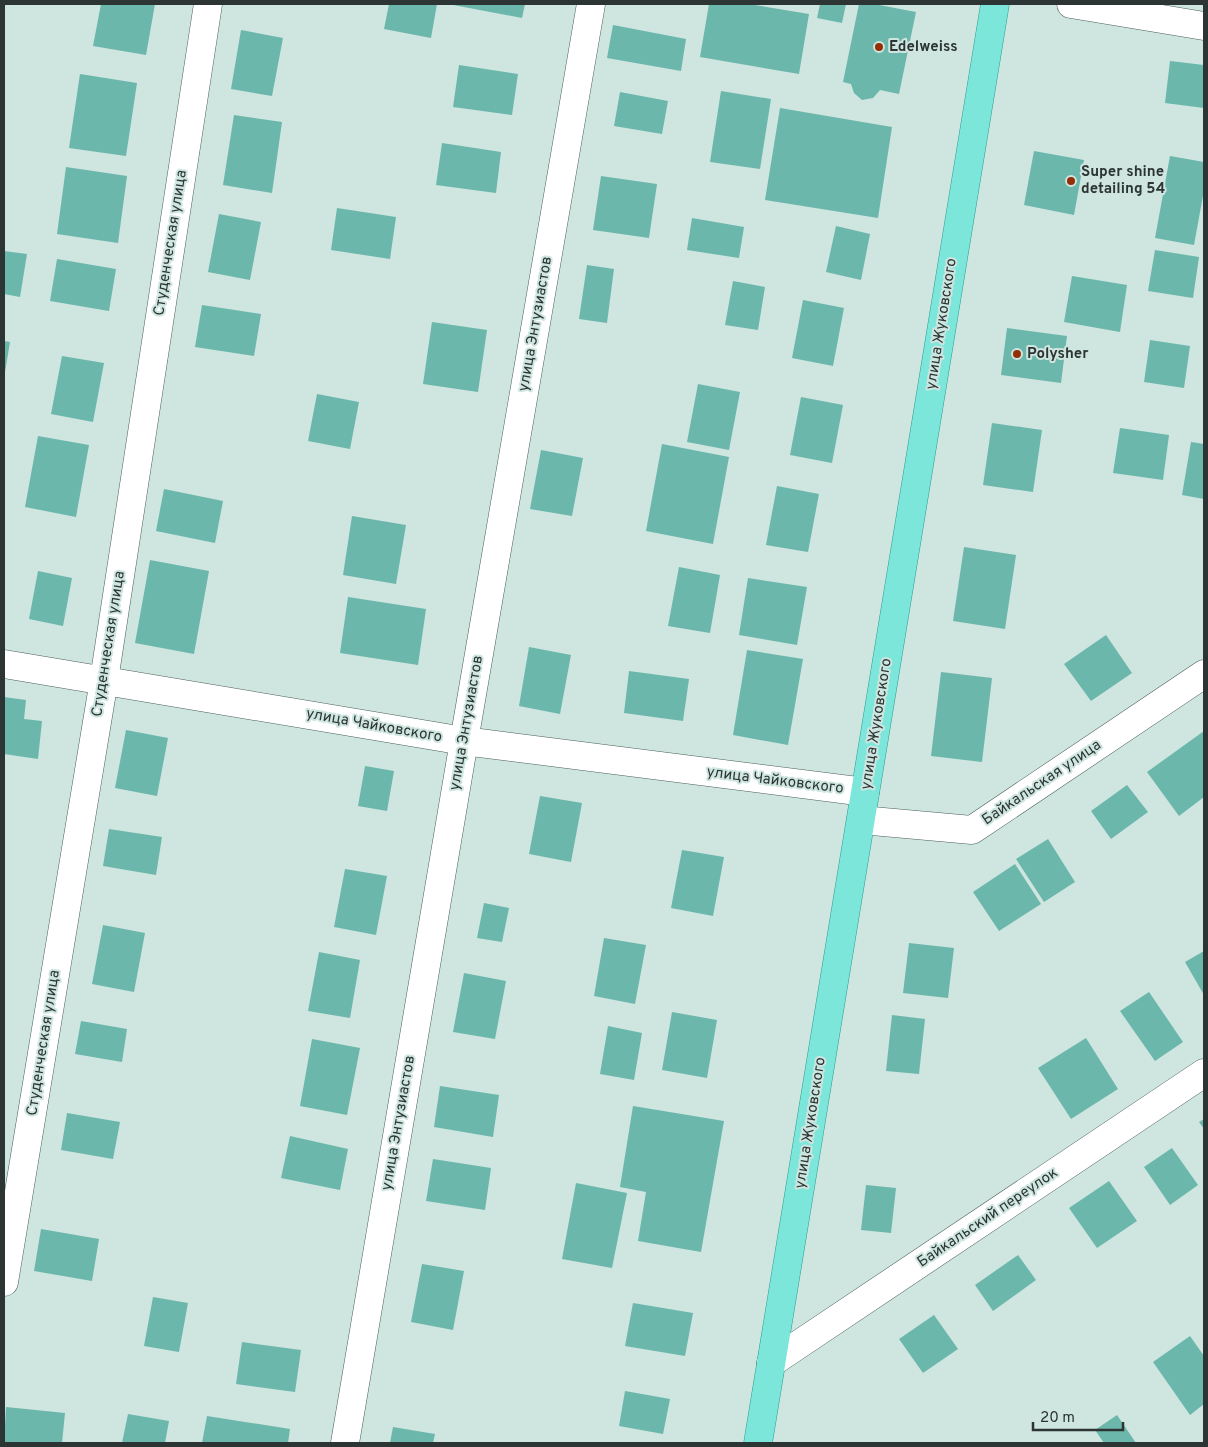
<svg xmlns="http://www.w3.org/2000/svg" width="1208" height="1447" viewBox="0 0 1208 1447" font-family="Overpass,sans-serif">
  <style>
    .building { fill: #6cb7ab }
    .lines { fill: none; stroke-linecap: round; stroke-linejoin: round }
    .minor-casing { stroke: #4b5f5b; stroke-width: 29 }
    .primary-casing { stroke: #279d90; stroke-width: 29 }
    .minor { stroke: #fff; stroke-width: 28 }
    .primary { stroke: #7ce6da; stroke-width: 28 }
    .poi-dot { fill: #942e04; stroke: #cee5e0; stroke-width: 2 }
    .labels { text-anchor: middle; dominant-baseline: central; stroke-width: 4; stroke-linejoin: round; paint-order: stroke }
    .poi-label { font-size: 15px; font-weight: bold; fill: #2c3533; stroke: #cee5e0; text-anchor: start }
    .street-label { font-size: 15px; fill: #2c3533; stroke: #cee5e0 }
  </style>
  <rect width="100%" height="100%" fill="#cee5e0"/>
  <path class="building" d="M101,4H155L146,55L93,46Z
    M389,4H437L431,38L384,29Z
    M448,4H525L522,18Z
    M709,4H749L809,14L799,74L700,57Z
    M820,4H846L842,23L817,18Z
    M859,4H874L916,12L899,94L880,90L873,98L862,100L854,93L851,84L843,82Z
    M613,25L686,39L681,71L607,58Z
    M241,30L283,38L272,96L231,89Z
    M1170,61L1204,65V108L1165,103Z
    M459,65L518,74L512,115L453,107Z
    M80,74L137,83L126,156L69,148Z
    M721,91L771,99L760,169L710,162Z
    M620,92L668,101L662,134L614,126Z
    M780,108L892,127L878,218L765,200Z
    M234,115L282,122L272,193L223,185Z
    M442,143L501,152L496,193L436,185Z
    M1034,151L1084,160L1074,215L1024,205Z
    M1170,156L1204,162V190L1194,245L1155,238Z
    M66,167L127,176L118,243L57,234Z
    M601,176L657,184L649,238L593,230Z
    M337,208L396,217L390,259L331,250Z
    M219,214L261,222L250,280L208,272Z
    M692,218L744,227L739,258L687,250Z
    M836,226L870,234L861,280L826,272Z
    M1155,250L1199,257L1193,298L1148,291Z
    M4,251L27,254L20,297L4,294Z
    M57,259L116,269L109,311L50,301Z
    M587,265L614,269L607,323L579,319Z
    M1072,276L1127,285L1120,332L1064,322Z
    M733,281L765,287L758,330L725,325Z
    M803,300L844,308L833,366L792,358Z
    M202,305L261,314L254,356L195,347Z
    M432,322L487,330L478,392L423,384Z
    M1007,328L1067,336L1061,383L1001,375Z
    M1150,340L1190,346L1184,388L1144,382Z
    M4,341L10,342L5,372H4Z
    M62,356L104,363L93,422L51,414Z
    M698,384L740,392L729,450L687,442Z
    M317,394L359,402L350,449L308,441Z
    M801,397L843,405L832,463L790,455Z
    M992,423L1042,430L1033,492L983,485Z
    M1120,428L1169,435L1163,480L1113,473Z
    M38,436L89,445L76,517L25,507Z
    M1191,442L1204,444V499L1182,495Z
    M662,444L729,457L713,544L646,531Z
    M541,450L583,458L572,516L530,509Z
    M777,486L819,494L808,552L766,545Z
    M164,489L223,501L215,543L156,531Z
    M352,516L406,525L396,584L343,575Z
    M964,547L1016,555L1005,629L953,621Z
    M150,560L209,571L194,654L135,643Z
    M679,567L720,575L710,633L668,626Z
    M38,571L72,578L63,626L29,619Z
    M748,578L807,587L797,645L739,635Z
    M348,597L426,609L418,665L340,653Z
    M1106,635L1132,673L1091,701L1064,664Z
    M529,647L571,655L560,714L519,706Z
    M747,650L803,659L788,745L733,735Z
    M629,671L689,679L683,721L624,713Z
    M941,672L992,678L982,762L931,756Z
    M4,697L26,700L24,719L42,721L38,759L4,754Z
    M126,730L168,738L157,796L115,788Z
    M1204,731V797L1179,816L1147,772Z
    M365,766L394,771L387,811L358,806Z
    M1127,785L1148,812L1111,839L1091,811Z
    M540,796L582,803L571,862L529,854Z
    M109,829L162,837L156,875L103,866Z
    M1048,839L1075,882L1044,902L1016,859Z
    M682,850L724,857L713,916L671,908Z
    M1015,864L1041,904L999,931L973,892Z
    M345,869L387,876L376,935L334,927Z
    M484,903L509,908L502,942L477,938Z
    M103,925L145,933L134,992L92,984Z
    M604,938L646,945L635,1004L594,996Z
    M909,943L954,948L948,998L903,993Z
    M1204,951V995L1185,962Z
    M319,952L360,960L350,1018L308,1011Z
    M464,973L506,981L495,1039L453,1032Z
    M1149,992L1183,1042L1155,1061L1120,1011Z
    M672,1012L717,1020L707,1078L662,1070Z
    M892,1015L925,1019L919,1074L886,1071Z
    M81,1021L127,1029L122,1062L75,1054Z
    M608,1026L642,1033L634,1080L600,1074Z
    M1086,1038L1118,1089L1071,1119L1038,1068Z
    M312,1039L360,1048L347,1115L300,1106Z
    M440,1086L499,1095L493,1137L434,1127Z
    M633,1106L724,1121L701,1252L638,1241L646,1192L620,1187Z
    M67,1113L120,1122L113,1159L61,1150Z
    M1204,1119V1129L1199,1122Z
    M290,1136L348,1149L340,1190L281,1178Z
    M1172,1148L1198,1185L1170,1205L1144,1167Z
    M433,1159L491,1168L485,1210L426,1201Z
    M1109,1181L1137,1221L1097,1248L1069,1208Z
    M576,1183L627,1193L612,1268L562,1259Z
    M866,1185L896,1188L891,1233L861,1230Z
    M41,1229L99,1239L92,1281L34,1271Z
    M1018,1255L1036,1280L993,1311L975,1285Z
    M422,1264L464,1271L453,1330L411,1322Z
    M153,1297L188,1303L179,1352L144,1346Z
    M633,1303L693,1313L685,1356L625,1346Z
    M934,1315L958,1349L923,1373L899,1339Z
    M1190,1336L1204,1356V1404L1190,1415L1153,1362Z
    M242,1342L301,1350L295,1392L236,1384Z
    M625,1391L670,1399L663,1434L619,1426Z
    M6,1407L65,1413L62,1443H4Z
    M128,1414L169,1421L165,1443H122Z
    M1117,1415L1136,1443H1104L1095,1430Z
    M207,1416L290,1429L288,1443H202Z
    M393,1427L435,1434L433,1443H390Z"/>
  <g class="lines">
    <defs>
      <path id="minor" d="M1071,4L1204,26
        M4,664L464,741L865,792
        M861,820L972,830L1204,674
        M4,1282L104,680L208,4
        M771,1363L1204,1073
        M345,1443L464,741L591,4"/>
      <path id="primary" d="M758,1443L995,4"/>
    </defs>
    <use href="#minor" class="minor-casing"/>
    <use href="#primary" class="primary-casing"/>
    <use href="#minor" class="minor"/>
    <use href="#primary" class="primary"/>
  </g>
  <g class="poi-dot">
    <circle cx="879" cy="47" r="5"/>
    <circle cx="1071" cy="181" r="5"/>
    <circle cx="1017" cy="354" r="5"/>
  </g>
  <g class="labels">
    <g class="poi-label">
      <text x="889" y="47">Edelweiss</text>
      <text x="1081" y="172">Super shine<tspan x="1081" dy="17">detailing 54</tspan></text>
      <text x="1027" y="354">Polysher</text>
    </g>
    <g class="street-label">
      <text transform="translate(171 243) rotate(-81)">Студенческая улица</text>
      <text transform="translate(536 324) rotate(-80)">улица Энтузиастов</text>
      <text transform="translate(942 324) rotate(-81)">улица Жуковского</text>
      <text transform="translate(109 644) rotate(-81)">Студенческая улица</text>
      <text transform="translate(467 723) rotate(-80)">улица Энтузиастов</text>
      <text transform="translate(877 724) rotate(-81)">улица Жуковского</text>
      <text transform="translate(374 726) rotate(10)">улица Чайковского</text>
      <text transform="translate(775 781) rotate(7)">улица Чайковского</text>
      <text transform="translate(1042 783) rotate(-34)">Байкальская улица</text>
      <text transform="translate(44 1043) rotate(-81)">Студенческая улица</text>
      <text transform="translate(399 1123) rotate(-80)">улица Энтузиастов</text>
      <text transform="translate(811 1123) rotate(-81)">улица Жуковского</text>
      <text transform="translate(988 1218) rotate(-34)">Байкальский переулок</text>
    </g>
  </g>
  <rect width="1208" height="1447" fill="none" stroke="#2c3533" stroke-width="10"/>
  <path d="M1033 1422v8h90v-8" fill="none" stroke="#2c3533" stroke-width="2.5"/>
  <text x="1040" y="1422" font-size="15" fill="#2c3533" stroke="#cee5e0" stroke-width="4" paint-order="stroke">20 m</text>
</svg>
